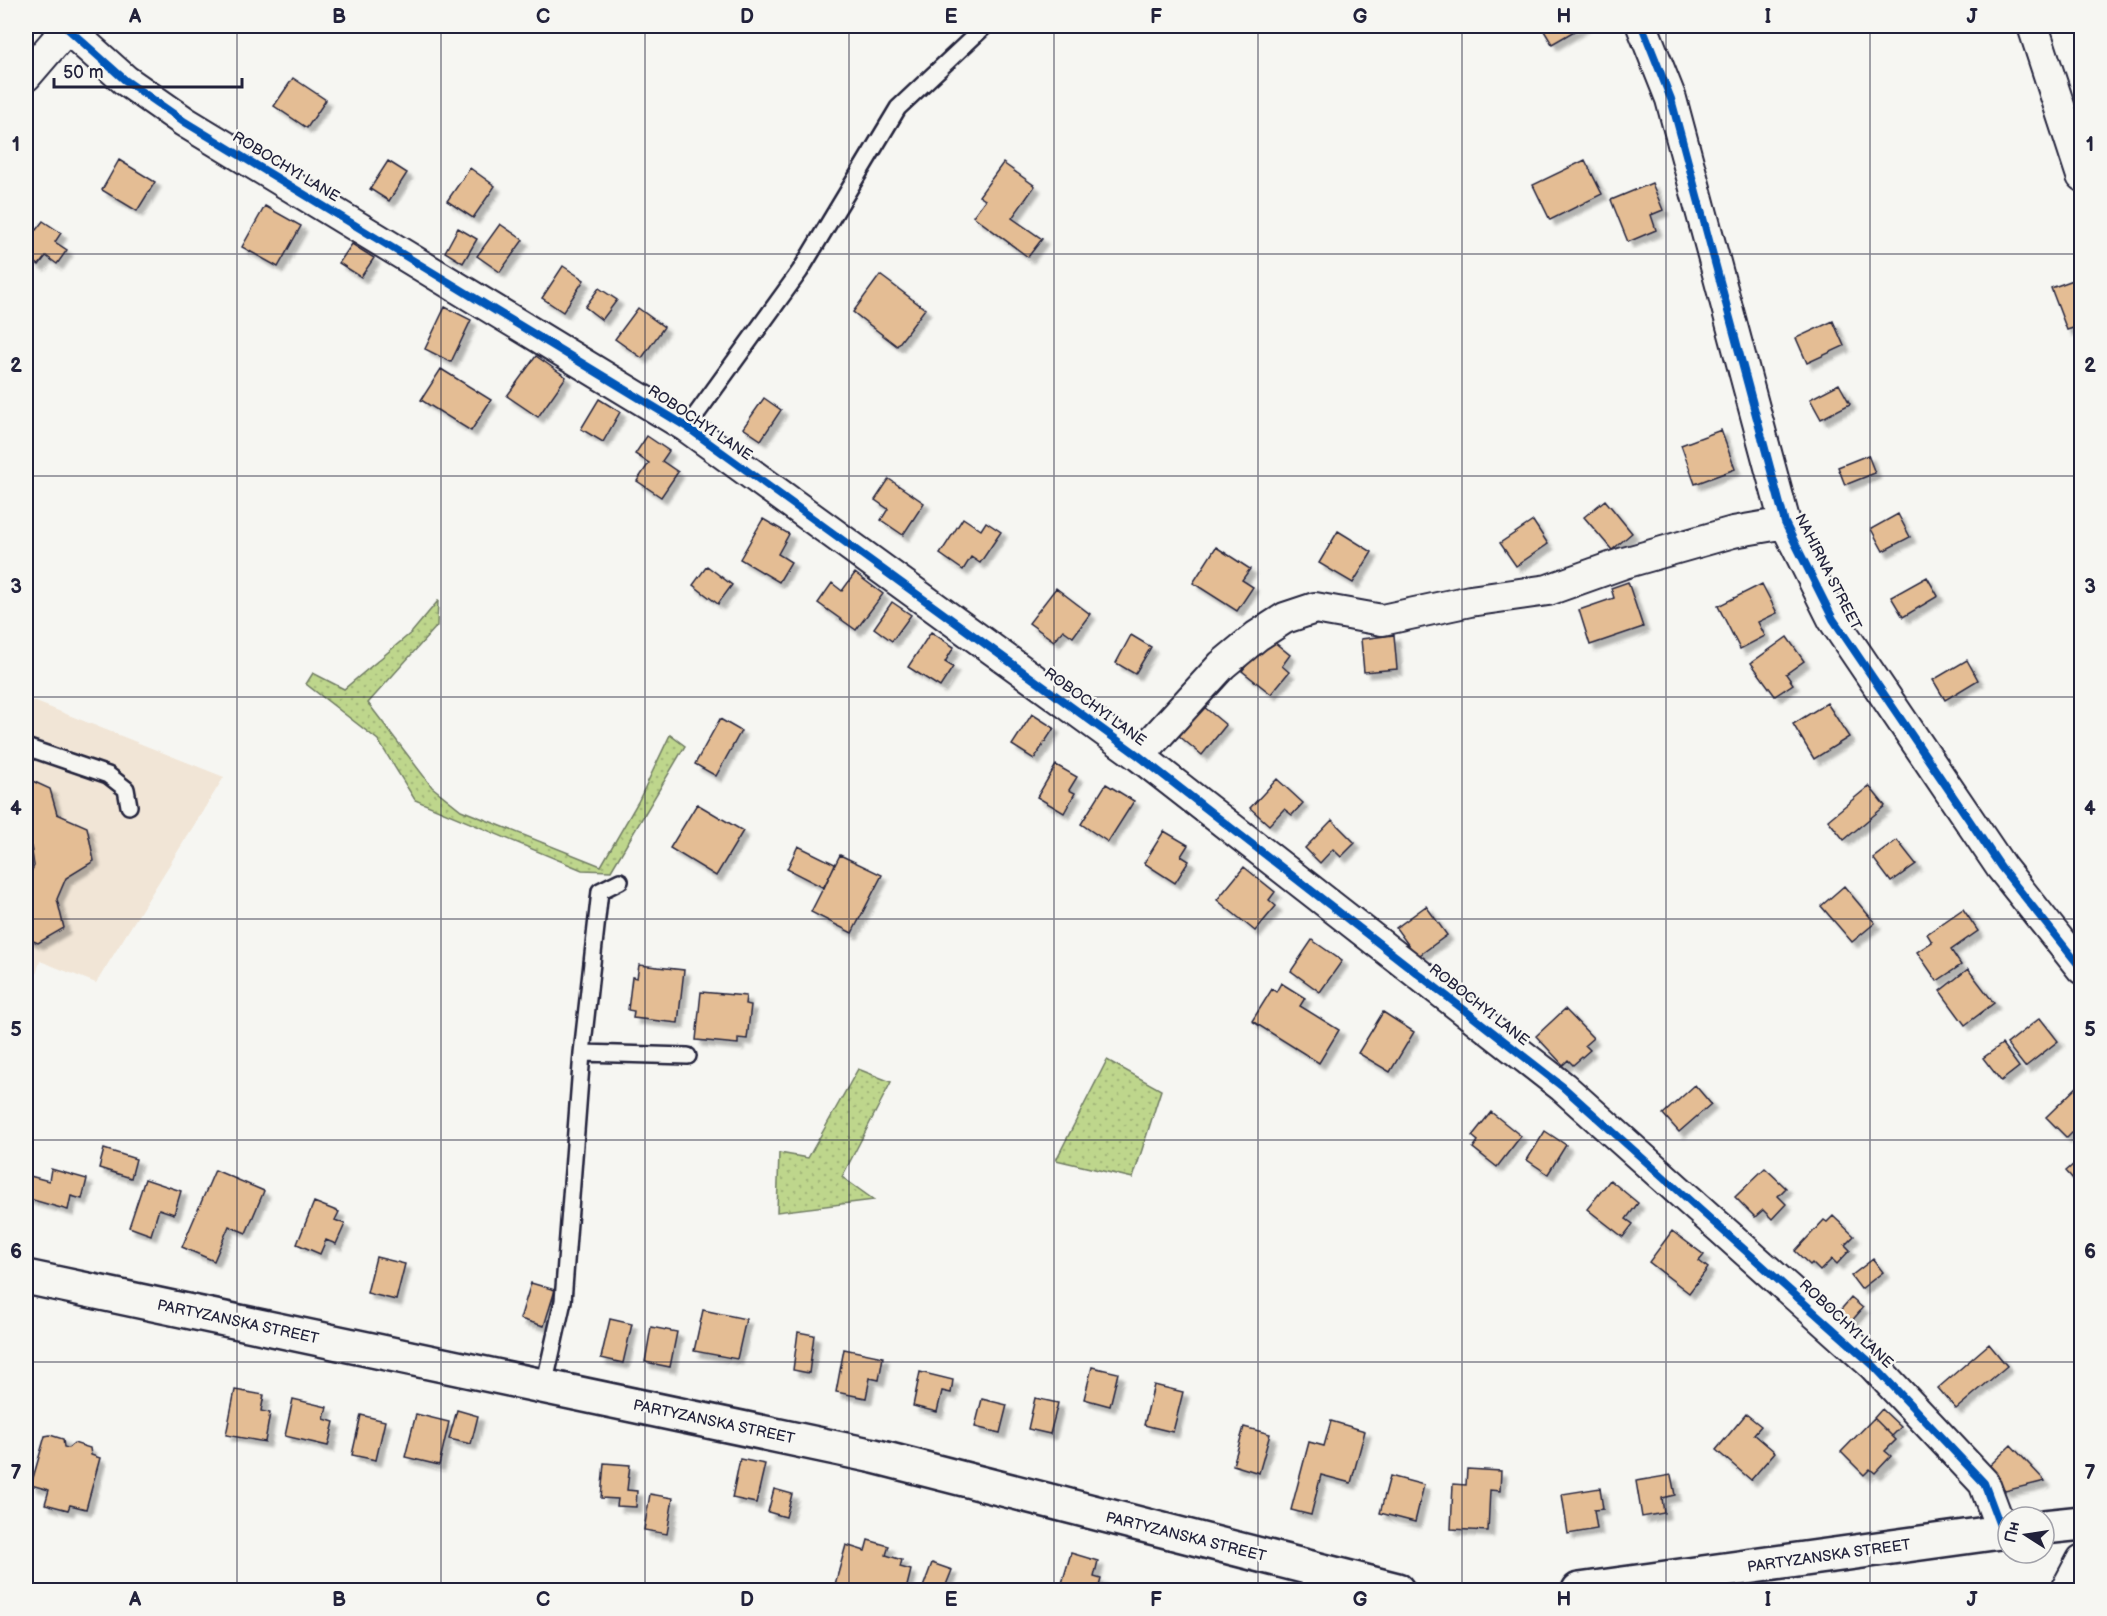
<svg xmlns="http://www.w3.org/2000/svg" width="2107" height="1616" viewBox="0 0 2107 1616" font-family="'Balsamiq Sans',sans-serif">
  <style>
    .built { fill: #f1e5d6 }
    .grass { fill: url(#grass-dots); stroke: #707c64; stroke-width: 1.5 }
    .building { fill: #e4bd94; stroke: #22223b; stroke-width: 1.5; filter: url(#shadow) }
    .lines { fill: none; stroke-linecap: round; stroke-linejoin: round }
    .service-casing { stroke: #22223b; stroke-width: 20 }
    .minor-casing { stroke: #22223b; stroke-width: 34 }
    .secondary-casing { stroke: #22223b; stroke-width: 38 }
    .service { stroke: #f6f6f2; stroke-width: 15 }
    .minor { stroke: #f6f6f2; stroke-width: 30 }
    .secondary { stroke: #f6f6f2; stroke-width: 33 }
    .cycleway-casing { stroke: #f6f6f2; stroke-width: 11 }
    .cycleway { stroke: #0057b8; stroke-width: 8 }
    .grid { fill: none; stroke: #22223b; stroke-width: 1.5; stroke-opacity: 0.55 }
    .labels { text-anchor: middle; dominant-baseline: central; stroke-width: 5; stroke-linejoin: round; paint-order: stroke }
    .street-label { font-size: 15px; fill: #22223b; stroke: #f6f6f2 }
    .neatline { fill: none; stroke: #22223b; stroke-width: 2 }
    .grid-label { font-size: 20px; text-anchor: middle; font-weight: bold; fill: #22223b }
  </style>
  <defs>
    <pattern id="grass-dots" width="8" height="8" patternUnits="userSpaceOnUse" patternTransform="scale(1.5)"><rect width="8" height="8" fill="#bed68c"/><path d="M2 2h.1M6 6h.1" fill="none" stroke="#a3b77a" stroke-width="1.8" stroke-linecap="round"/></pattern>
    <filter id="shadow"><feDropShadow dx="5.5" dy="5.5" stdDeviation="1.5" flood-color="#0004"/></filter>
  </defs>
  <rect width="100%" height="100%" fill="#f6f6f2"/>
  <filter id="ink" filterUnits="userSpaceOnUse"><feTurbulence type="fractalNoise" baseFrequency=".0167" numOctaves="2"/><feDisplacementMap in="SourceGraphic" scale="12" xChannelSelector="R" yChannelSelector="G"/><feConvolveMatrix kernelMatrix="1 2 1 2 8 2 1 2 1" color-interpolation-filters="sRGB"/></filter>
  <g filter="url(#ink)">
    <path class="built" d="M26,698L224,777L96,983L40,961L26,1011Z"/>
    <path class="grass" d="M438,601L437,626L368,703L432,787L461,810L601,866L638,802L670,735L685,746L611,871L582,870L415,800L378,740L306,684L313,673L344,689L412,632Z
      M1107,1060L1161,1090L1133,1178L1056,1160Z
      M858,1069L891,1082L842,1177L874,1200L777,1212L779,1153L808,1158Z"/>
    <path class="building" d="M1541,26H1583L1552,44Z
      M293,78L326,100L307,128L274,106Z
      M119,160L155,182L137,211L102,190Z
      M1585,160L1602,194L1550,220L1533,185Z
      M388,161L407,173L389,201L370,189Z
      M1003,163L1035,186L1012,218L1042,239L1028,257L973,216L985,200L979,196Z
      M470,168L495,186L473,218L447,201Z
      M1652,183L1663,210L1651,215L1656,230L1628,242L1611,200Z
      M265,206L301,226L278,267L242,247Z
      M43,221L61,233L55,242L67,250L57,264L46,256L39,265L26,256V223L36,230Z
      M500,224L523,240L500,272L477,256Z
      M458,228L477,239L463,263L445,252Z
      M352,244L374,258L361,277L339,263Z
      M563,266L584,280L563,312L542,298Z
      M880,275L925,309L897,346L853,312Z
      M2076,279L2082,293V325L2067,330L2051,288Z
      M599,288L617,300L602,320L585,307Z
      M445,307L471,320L451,362L425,349Z
      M638,308L664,327L642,358L615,339Z
      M1833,321L1844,346L1807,363L1796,338Z
      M536,356L566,377L538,417L507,396Z
      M441,369L491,400L471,431L421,400Z
      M1839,384L1850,404L1821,419L1810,399Z
      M764,398L781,410L761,440L743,428Z
      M599,399L620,412L603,442L581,429Z
      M1721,430L1735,469L1695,484L1681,445Z
      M647,436L669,451L662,461L678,472L661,497L637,481L649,463L635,454Z
      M1868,455L1875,473L1845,485L1838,467Z
      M889,479L924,503L903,535L881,520L888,509L875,500Z
      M1605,500L1632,533L1612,550L1584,517Z
      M1898,514L1910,537L1883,551L1871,529Z
      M963,518L981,530L986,522L1001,532L980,563L971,557L963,570L940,554Z
      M763,519L789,534L778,554L791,562L779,582L740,559Z
      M1533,521L1548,544L1516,566L1500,543Z
      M1338,531L1372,552L1353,583L1319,563Z
      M1216,547L1250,569L1242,580L1253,587L1237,611L1193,583Z
      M707,566L732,585L718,604L693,585Z
      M855,573L883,594L856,630L818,603L832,583L842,591Z
      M1927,577L1938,596L1903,617L1891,597Z
      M1628,582L1643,627L1590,645L1579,610L1614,598L1611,588Z
      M1762,584L1777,613L1758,622L1765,636L1740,649L1718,606Z
      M1056,588L1090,614L1073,637L1063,630L1054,641L1029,623Z
      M892,602L911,615L892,641L874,628Z
      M931,632L954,647L945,662L953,667L940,687L908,667Z
      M1131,635L1151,647L1135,674L1116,663Z
      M1394,635L1397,669L1364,672L1361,639Z
      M1268,637L1290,655L1282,666L1289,672L1271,694L1242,671Z
      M1787,637L1804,661L1786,674L1793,684L1775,696L1751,663Z
      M1967,660L1978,680L1945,700L1933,680Z
      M1827,703L1849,737L1814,759L1793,724Z
      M1203,706L1226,725L1202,755L1179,736Z
      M1032,714L1054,728L1034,759L1012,745Z
      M720,719L741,731L716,776L695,764Z
      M1056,765L1077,777L1069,790L1075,793L1064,813L1037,797Z
      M26,778L50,789L57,814L87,827L94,861L66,878L57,899L64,928L38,943L26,938V882L34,866L31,846L26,844Z
      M1277,779L1303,803L1292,815L1284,809L1269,825L1250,808Z
      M1106,784L1134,801L1108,842L1081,824Z
      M1869,786L1885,806L1844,840L1828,820Z
      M697,804L743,831L716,876L670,848Z
      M1332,820L1355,843L1341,857L1333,849L1320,863L1305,848Z
      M1164,831L1188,845L1181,856L1189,861L1175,883L1144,863Z
      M1897,840L1916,864L1891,882L1873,858Z
      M798,846L835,864L824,888L787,869Z
      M840,855L882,875L852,933L811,912Z
      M1244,867L1275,892L1269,900L1276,906L1255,931L1217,900Z
      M1844,886L1875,923L1852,942L1821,906Z
      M1426,906L1447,935L1417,957L1396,928Z
      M1963,909L1978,931L1951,950L1961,965L1937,981L1917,952L1932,942L1927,934Z
      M1312,940L1342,961L1320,992L1291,971Z
      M639,965L684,970L678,1023L633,1018L634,1011L628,1010L632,977L637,978Z
      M1968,969L1994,1003L1965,1025L1940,991Z
      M1281,983L1305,998L1300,1006L1339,1030L1319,1063L1252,1021L1272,989L1276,992Z
      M701,992L746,996L745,1004L751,1005L747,1039L738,1038V1044L696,1040Z
      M1565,1009L1593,1038L1585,1045L1590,1050L1573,1065L1568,1060L1563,1065L1536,1036Z
      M1383,1012L1414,1032L1390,1072L1358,1053Z
      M2040,1018L2058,1041L2025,1067L2007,1044Z
      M2002,1044L2019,1067L2001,1081L1983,1058Z
      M2081,1083L2082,1123L2067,1138L2046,1117Z
      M1695,1085L1711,1104L1679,1132L1663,1114Z
      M1491,1112L1521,1136L1497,1167L1473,1148L1478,1141L1472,1136Z
      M1545,1131L1566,1145L1548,1174L1527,1160Z
      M104,1149L136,1159L131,1178L99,1168Z
      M2082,1157V1189L2066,1171Z
      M1765,1168L1786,1188L1778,1196L1786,1204L1772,1219L1763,1210L1755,1217L1735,1197Z
      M51,1169L87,1179L82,1199L71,1196L68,1210L26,1198V1175L49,1181Z
      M215,1170L264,1191L246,1233L229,1226L214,1261L182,1247Z
      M145,1179L181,1191L174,1214L159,1209L151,1235L129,1227Z
      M1610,1180L1638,1203L1626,1219L1633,1224L1623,1237L1587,1209Z
      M314,1202L339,1212L335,1220L345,1224L336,1244L326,1240L320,1254L297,1244Z
      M1833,1216L1854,1236L1845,1245L1850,1250L1837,1264L1832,1259L1820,1271L1812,1263L1810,1265L1795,1251L1824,1220L1827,1222Z
      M1672,1231L1704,1255L1699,1261L1708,1268L1689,1293L1649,1262Z
      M376,1257L405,1264L396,1300L367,1293Z
      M1873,1259L1883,1272L1861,1289L1851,1276Z
      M531,1283L555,1290L544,1326L520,1319Z
      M1851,1298L1863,1308L1849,1324L1837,1314Z
      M703,1310L746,1319L737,1359L694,1351Z
      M610,1319L632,1324L623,1363L601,1358Z
      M651,1327L677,1332L670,1367L645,1362Z
      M798,1332L814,1335L809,1373L793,1370Z
      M1989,1344L2007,1366L1956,1409L1938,1388Z
      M844,1349L883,1357L879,1380L870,1378L866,1398L836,1392Z
      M1092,1367L1118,1373L1110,1406L1084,1399Z
      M920,1372L953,1380L951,1393L942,1391L937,1412L913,1406Z
      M1154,1385L1183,1392L1173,1432L1144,1425Z
      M235,1390L264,1395L261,1411L270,1413L265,1442L226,1435Z
      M1035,1398L1058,1403L1050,1434L1028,1429Z
      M293,1399L327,1407L324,1419L334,1422L328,1446L285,1436Z
      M982,1399L1007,1405L1000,1433L975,1427Z
      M1882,1409L1901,1427L1892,1436L1874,1418Z
      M457,1410L478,1416L471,1444L449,1439Z
      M416,1414L449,1422L439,1465L405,1457Z
      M1746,1414L1761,1426L1754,1434L1775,1452L1751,1480L1716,1450Z
      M361,1415L385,1421L376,1460L352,1455Z
      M1874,1418L1896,1440L1885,1451L1891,1456L1875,1473L1870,1469L1864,1475L1841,1452Z
      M1331,1421L1365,1431L1351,1483L1321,1475L1311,1515L1291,1510L1309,1442L1324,1446Z
      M1244,1427L1270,1434L1259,1473L1233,1465Z
      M50,1435L63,1439L64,1447L68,1448L74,1443L90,1448L91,1455L100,1458L86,1509L70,1505L68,1510L45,1504L49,1490L31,1485L45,1436Z
      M2011,1445L2045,1481L2005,1491L1985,1470Z
      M740,1459L765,1464L756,1503L732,1498Z
      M604,1463L630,1465L627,1490L637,1491L636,1507L617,1506L618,1499L601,1498Z
      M1467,1469L1501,1471L1500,1491L1490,1490L1488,1531L1451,1529L1453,1484L1466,1485Z
      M1671,1475L1675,1495L1662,1498L1664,1513L1642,1517L1636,1481Z
      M1390,1476L1424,1485L1415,1522L1380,1513Z
      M1600,1488L1603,1509L1594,1510L1597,1529L1568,1534L1562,1494Z
      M774,1489L792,1494L786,1517L768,1512Z
      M650,1494L673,1498L667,1534L644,1530Z
      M868,1540L889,1546L886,1555L902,1560L900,1567L911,1570L906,1590H841L834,1588L846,1545L865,1551Z
      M1071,1553L1098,1561L1094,1577L1101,1579L1098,1590H1060Z
      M932,1563L952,1570L944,1590H922Z"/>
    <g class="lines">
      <defs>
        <path id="service" d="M687,427L800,271L898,108L985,26
          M26,747L108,775L126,789L129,806
          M582,1053L688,1056
          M544,1386L563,1301L582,1053L600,891L620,881"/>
        <path id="minor" d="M1642,26L1671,99L1785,523L1833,619L2001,867L2082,969
          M2033,26L2082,176
          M67,28L125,80L185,122L687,427L1139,756L1563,1087L1873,1365L1984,1483L2002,1531
          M26,76L69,26
          M1139,756L1222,665L1257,636L1285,618L1315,608L1382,620L1470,601L1548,590L1624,563L1733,532L1785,523
          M2066,1590L2082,1560"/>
        <path id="secondary" d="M26,1277L874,1456L1397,1590
          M2044,1527L2082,1523
          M1579,1590L2008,1531"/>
      </defs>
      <use href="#service" class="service-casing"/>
      <use href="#minor" class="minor-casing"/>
      <use href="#secondary" class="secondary-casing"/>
      <use href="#service" class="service"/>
      <use href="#minor" class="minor"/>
      <use href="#secondary" class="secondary"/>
      <defs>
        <path id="cycleway" d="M1642,26L1671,99L1785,523L1833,619L2001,867L2082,969
          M67,28L125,80L185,122L687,427L1139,756L1563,1087L1873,1365L1984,1483L2002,1531"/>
      </defs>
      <use href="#cycleway" class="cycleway-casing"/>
      <use href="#cycleway" class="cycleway"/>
    </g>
  </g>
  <path class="grid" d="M237,26V1590M441,26V1590M645,26V1590M849,26V1590M1054,26V1590M1258,26V1590M1462,26V1590M1666,26V1590M1870,26V1590M26,254H2082M26,476H2082M26,697H2082M26,919H2082M26,1140H2082M26,1362H2082"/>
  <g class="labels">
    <g class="street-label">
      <text transform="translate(286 167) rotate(31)">ROBOCHYI LANE</text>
      <text transform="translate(700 423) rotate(34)">ROBOCHYI LANE</text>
      <text transform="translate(1828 572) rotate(63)">NAHIRNA STREET</text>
      <text transform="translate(1095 707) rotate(36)">ROBOCHYI LANE</text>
      <text transform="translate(1479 1005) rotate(38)">ROBOCHYI LANE</text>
      <text transform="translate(238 1322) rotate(12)">PARTYZANSKA STREET</text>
      <text transform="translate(1846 1324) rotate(43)">ROBOCHYI LANE</text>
      <text transform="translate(714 1422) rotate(12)">PARTYZANSKA STREET</text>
      <text transform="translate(1186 1537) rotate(14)">PARTYZANSKA STREET</text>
      <text transform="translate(1829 1556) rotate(-8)">PARTYZANSKA STREET</text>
    </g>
  </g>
  <rect width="2107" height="1616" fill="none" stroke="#f6f6f2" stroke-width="66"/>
  <g transform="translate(2026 1535) rotate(282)"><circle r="28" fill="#f6f6f2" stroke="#a1a1a9" stroke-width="1.5"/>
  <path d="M0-4.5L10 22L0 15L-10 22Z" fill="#22223b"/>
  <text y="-9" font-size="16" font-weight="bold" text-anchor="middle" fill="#22223b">Пн</text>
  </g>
  <path d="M54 78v9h188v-9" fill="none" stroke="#22223b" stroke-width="3"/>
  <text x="63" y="78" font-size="18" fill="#22223b" stroke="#f6f6f2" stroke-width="4.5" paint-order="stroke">50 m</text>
  <rect x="33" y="33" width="2041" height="1550" class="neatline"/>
  <g class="grid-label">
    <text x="135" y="23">A</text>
    <text x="339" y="23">B</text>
    <text x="543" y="23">C</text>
    <text x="747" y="23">D</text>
    <text x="951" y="23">E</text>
    <text x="1156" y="23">F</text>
    <text x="1360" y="23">G</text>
    <text x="1564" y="23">H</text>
    <text x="1768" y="23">I</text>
    <text x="1972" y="23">J</text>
    <text x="16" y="151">1</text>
    <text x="2090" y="151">1</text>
    <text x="16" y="372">2</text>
    <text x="2090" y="372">2</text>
    <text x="16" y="593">3</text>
    <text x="2090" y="593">3</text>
    <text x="16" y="815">4</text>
    <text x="2090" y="815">4</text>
    <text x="16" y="1036">5</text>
    <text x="2090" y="1036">5</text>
    <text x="16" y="1258">6</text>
    <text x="2090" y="1258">6</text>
    <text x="16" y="1479">7</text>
    <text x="2090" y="1479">7</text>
    <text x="135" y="1606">A</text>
    <text x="339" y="1606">B</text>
    <text x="543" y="1606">C</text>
    <text x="747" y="1606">D</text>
    <text x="951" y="1606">E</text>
    <text x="1156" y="1606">F</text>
    <text x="1360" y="1606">G</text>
    <text x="1564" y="1606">H</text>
    <text x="1768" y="1606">I</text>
    <text x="1972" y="1606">J</text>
  </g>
</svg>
